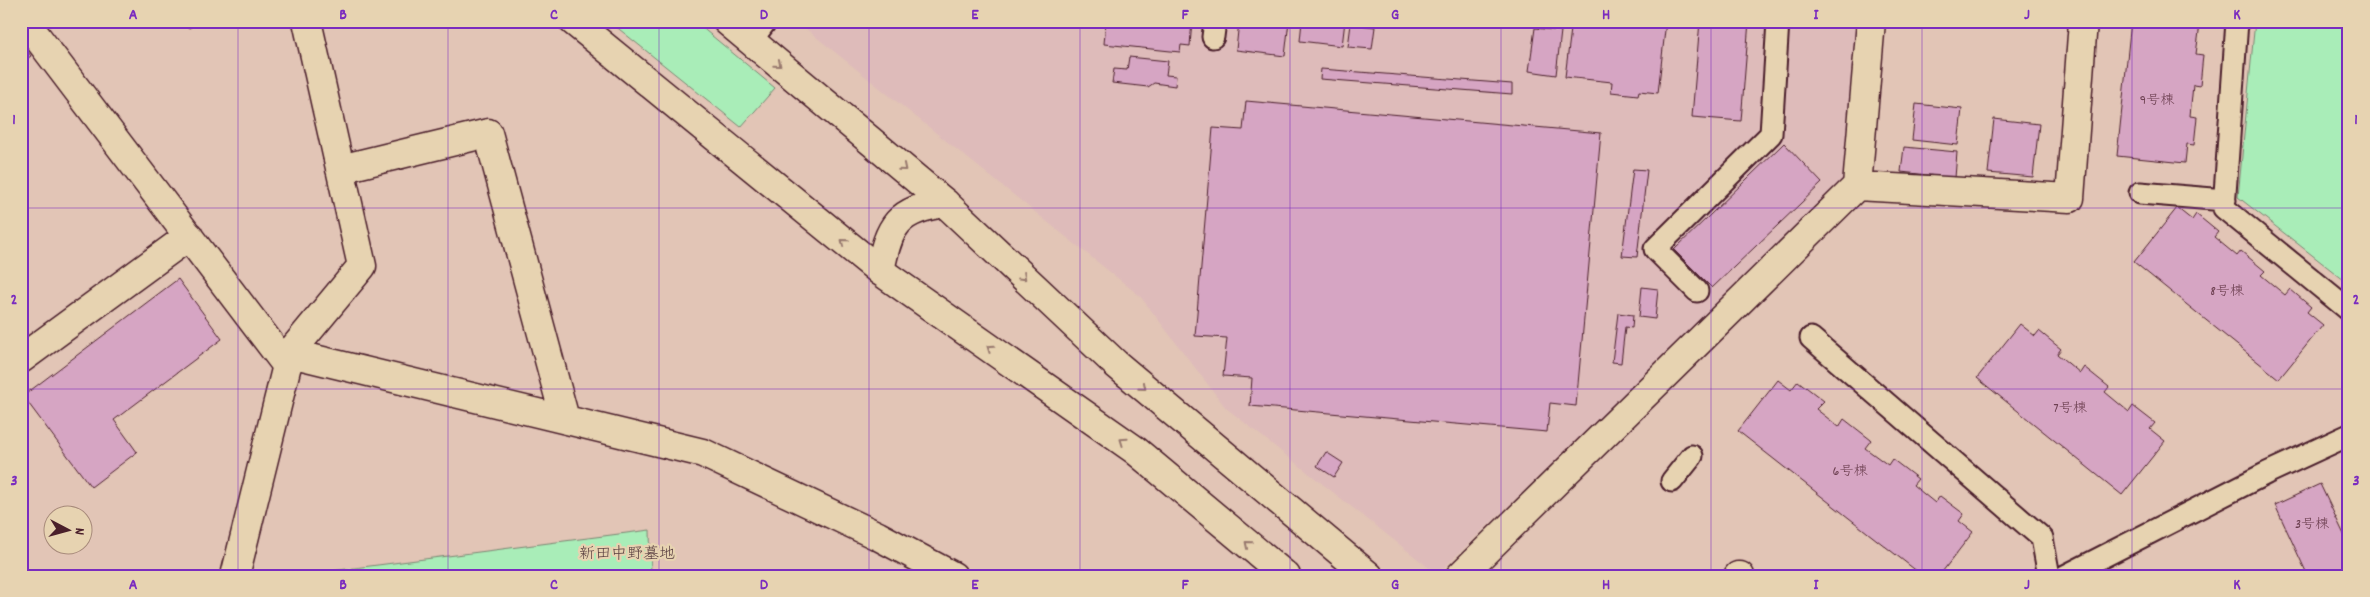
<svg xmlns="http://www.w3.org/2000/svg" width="2370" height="597" viewBox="0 0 2370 597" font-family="Dekko,'Klee One',sans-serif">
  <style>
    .built { fill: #debbba }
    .green { fill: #a9edb8; stroke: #7a8672 }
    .building { fill: #d6a5c3; stroke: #4a1f2b }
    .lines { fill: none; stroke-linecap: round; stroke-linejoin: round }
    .lane-casing { stroke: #4a1f2b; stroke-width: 25 }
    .street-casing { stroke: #4a1f2b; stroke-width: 31 }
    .secondary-casing { stroke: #4a1f2b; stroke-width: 31 }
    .lane { stroke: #e7d3b1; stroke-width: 21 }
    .street { stroke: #e7d3b1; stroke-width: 28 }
    .secondary { stroke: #e7d3b1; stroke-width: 28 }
    .oneway { stroke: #98796e }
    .grid { fill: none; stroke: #7b2cbf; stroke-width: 1; stroke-opacity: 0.55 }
    .labels { text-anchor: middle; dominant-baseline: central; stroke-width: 4.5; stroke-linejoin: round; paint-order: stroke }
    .number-label { font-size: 14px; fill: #6d4051 }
    .park-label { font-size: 16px; fill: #583e40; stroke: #e7d3b1 }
    .neatline { fill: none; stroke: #7b2cbf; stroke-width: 2 }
    .grid-label { font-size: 16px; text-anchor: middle; font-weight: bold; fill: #7b2cbf }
  </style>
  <rect width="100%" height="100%" fill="#e2c5b6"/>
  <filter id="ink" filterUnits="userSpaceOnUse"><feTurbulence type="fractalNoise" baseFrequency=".02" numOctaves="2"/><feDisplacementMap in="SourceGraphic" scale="10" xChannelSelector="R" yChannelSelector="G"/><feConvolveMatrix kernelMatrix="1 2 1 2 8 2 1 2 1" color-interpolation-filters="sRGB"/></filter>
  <g filter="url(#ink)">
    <path class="built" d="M796,21H1858L1846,183L1437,574L1226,408L1140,296Z"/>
    <path class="green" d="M609,21H694L775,88L741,127Z
      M2255,21H2349V284L2238,197Z
      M650,530L651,576H332L331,571Z"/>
    <path class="building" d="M181,21H201L189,28Z
      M1106,21H1192L1190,46L1181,45L1180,52L1104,44Z
      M1239,21H1289L1285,56L1236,50Z
      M1302,21H1345L1342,46L1300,41Z
      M1572,21H1666L1658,93L1639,91L1638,95L1611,92L1612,82L1565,77Z
      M1700,21H1749L1741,121L1692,117Z
      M2131,21H2207L2206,25L2200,24L2196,54L2203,55L2200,86L2193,85L2190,116L2197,117L2194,145L2187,144L2185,163L2117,156Z
      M1351,24L1375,27L1372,49L1348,47Z
      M1535,28L1561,31L1556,75L1529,71Z
      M21,43L31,56L21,63Z
      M1129,57L1168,61L1166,75L1176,76L1175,86L1154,83L1148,87L1112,83L1114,69L1127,70Z
      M1321,69L1512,84V94L1320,79Z
      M1246,101L1601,133L1576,406L1550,403L1547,432L1250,406L1252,378L1223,376L1227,338L1195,336L1213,128L1243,130Z
      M1916,104L1962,109L1958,145L1912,140Z
      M1994,119L2039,124L2033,177L1988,173Z
      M1784,143L1822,183L1712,288L1674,250Z
      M1904,147L1957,152L1955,178L1901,172Z
      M1633,169L1647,170L1637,257L1622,256Z
      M2177,208L2192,220L2196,214L2218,232L2214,237L2237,256L2241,251L2265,271L2261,275L2285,295L2290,289L2311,307L2307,312L2323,325L2279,379L2134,262Z
      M178,279L222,339L114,420L137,452L91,487L23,396Z
      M1642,287L1658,289L1655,319L1639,317Z
      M1618,313L1633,315L1632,328L1625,327L1621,363L1612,362Z
      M2020,324L2035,336L2039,331L2061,349L2057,354L2080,373L2084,367L2109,387L2105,392L2129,412L2133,406L2155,423L2150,429L2165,441L2122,495L1977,378Z
      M1778,380L1791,390L1798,381L1824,401L1816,409L1839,427L1844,419L1871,440L1865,448L1888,465L1892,459L1918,479L1913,485L1935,503L1940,496L1964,514L1959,521L1973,532L1939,576H1923L1738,431Z
      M1326,452L1343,463L1334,477L1317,466Z
      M2320,484L2349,545V576H2308L2275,505Z"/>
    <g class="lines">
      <defs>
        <path id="lane" d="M2237,21L2224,208L2349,310
          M1213,37L1215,21
          M751,41L766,21
          M2140,193L2225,200
          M1697,291L1655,249L1771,134L1778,21
          M1811,338L2042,538L2049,576
          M1672,481L1692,456
          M2065,576L2267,473L2349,435"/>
        <path id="street" d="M25,21L287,366
          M340,169L488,133L565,419
          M1857,186L2070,198L2083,21
          M880,271C889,225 897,210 945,203
          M290,353L362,266L307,21
          M21,359L189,236
          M235,576L290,353L703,453L878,536L953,576
          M1460,576L1857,186L1871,21
          M1738,576H1740"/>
        <path id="secondary" d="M573,21L880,271L1135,450L1286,576
          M727,21L945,203L1116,364L1369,576"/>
      </defs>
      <use href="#lane" class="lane-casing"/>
      <use href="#street" class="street-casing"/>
      <use href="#secondary" class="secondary-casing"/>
      <use href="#lane" class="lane"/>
      <use href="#street" class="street"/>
      <use href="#secondary" class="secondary"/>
    </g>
    <defs><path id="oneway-chevron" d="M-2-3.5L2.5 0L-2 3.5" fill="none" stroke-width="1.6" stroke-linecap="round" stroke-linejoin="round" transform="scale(1.25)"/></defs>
    <g class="oneway">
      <use href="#oneway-chevron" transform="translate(778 64) rotate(40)"/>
      <use href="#oneway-chevron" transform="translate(903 168) rotate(40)"/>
      <use href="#oneway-chevron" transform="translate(844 242) rotate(-141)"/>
      <use href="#oneway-chevron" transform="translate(1023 277) rotate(43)"/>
      <use href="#oneway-chevron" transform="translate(990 348) rotate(-145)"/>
      <use href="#oneway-chevron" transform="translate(1143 387) rotate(40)"/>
      <use href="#oneway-chevron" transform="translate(1123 441) rotate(-145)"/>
      <use href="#oneway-chevron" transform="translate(1248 544) rotate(-140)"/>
    </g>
  </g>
  <path class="grid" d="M238,21V576M448,21V576M659,21V576M869,21V576M1080,21V576M1290,21V576M1501,21V576M1711,21V576M1922,21V576M2132,21V576M21,208H2349M21,389H2349"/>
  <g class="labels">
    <g class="number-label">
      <text x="2157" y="101">9号棟</text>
      <text x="2227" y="292">8号棟</text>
      <text x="2070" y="409">7号棟</text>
      <text x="1850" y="472">6号棟</text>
      <text x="2312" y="525">3号棟</text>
    </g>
    <g class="park-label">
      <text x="627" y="554">新田中野墓地</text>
    </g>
  </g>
  <rect width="2370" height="597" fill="none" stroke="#e7d3b1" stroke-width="55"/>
  <g transform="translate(68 530) rotate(96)"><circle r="24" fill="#e7d3b1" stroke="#a88b7b"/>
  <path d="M0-4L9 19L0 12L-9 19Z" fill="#4a1f2b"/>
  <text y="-8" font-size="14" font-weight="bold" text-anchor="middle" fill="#4a1f2b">N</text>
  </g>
  <rect x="28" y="28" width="2314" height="542" class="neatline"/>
  <g class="grid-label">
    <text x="133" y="19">A</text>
    <text x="343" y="19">B</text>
    <text x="554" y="19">C</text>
    <text x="764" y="19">D</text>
    <text x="975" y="19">E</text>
    <text x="1185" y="19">F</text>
    <text x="1395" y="19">G</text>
    <text x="1606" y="19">H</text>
    <text x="1816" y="19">I</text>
    <text x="2027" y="19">J</text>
    <text x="2237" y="19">K</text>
    <text x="14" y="124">1</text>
    <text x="2356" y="124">1</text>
    <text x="14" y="304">2</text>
    <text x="2356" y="304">2</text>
    <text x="14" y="485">3</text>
    <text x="2356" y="485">3</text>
    <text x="133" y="589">A</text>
    <text x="343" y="589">B</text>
    <text x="554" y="589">C</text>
    <text x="764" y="589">D</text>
    <text x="975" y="589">E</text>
    <text x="1185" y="589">F</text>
    <text x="1395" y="589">G</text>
    <text x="1606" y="589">H</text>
    <text x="1816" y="589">I</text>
    <text x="2027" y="589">J</text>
    <text x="2237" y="589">K</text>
  </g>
</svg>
